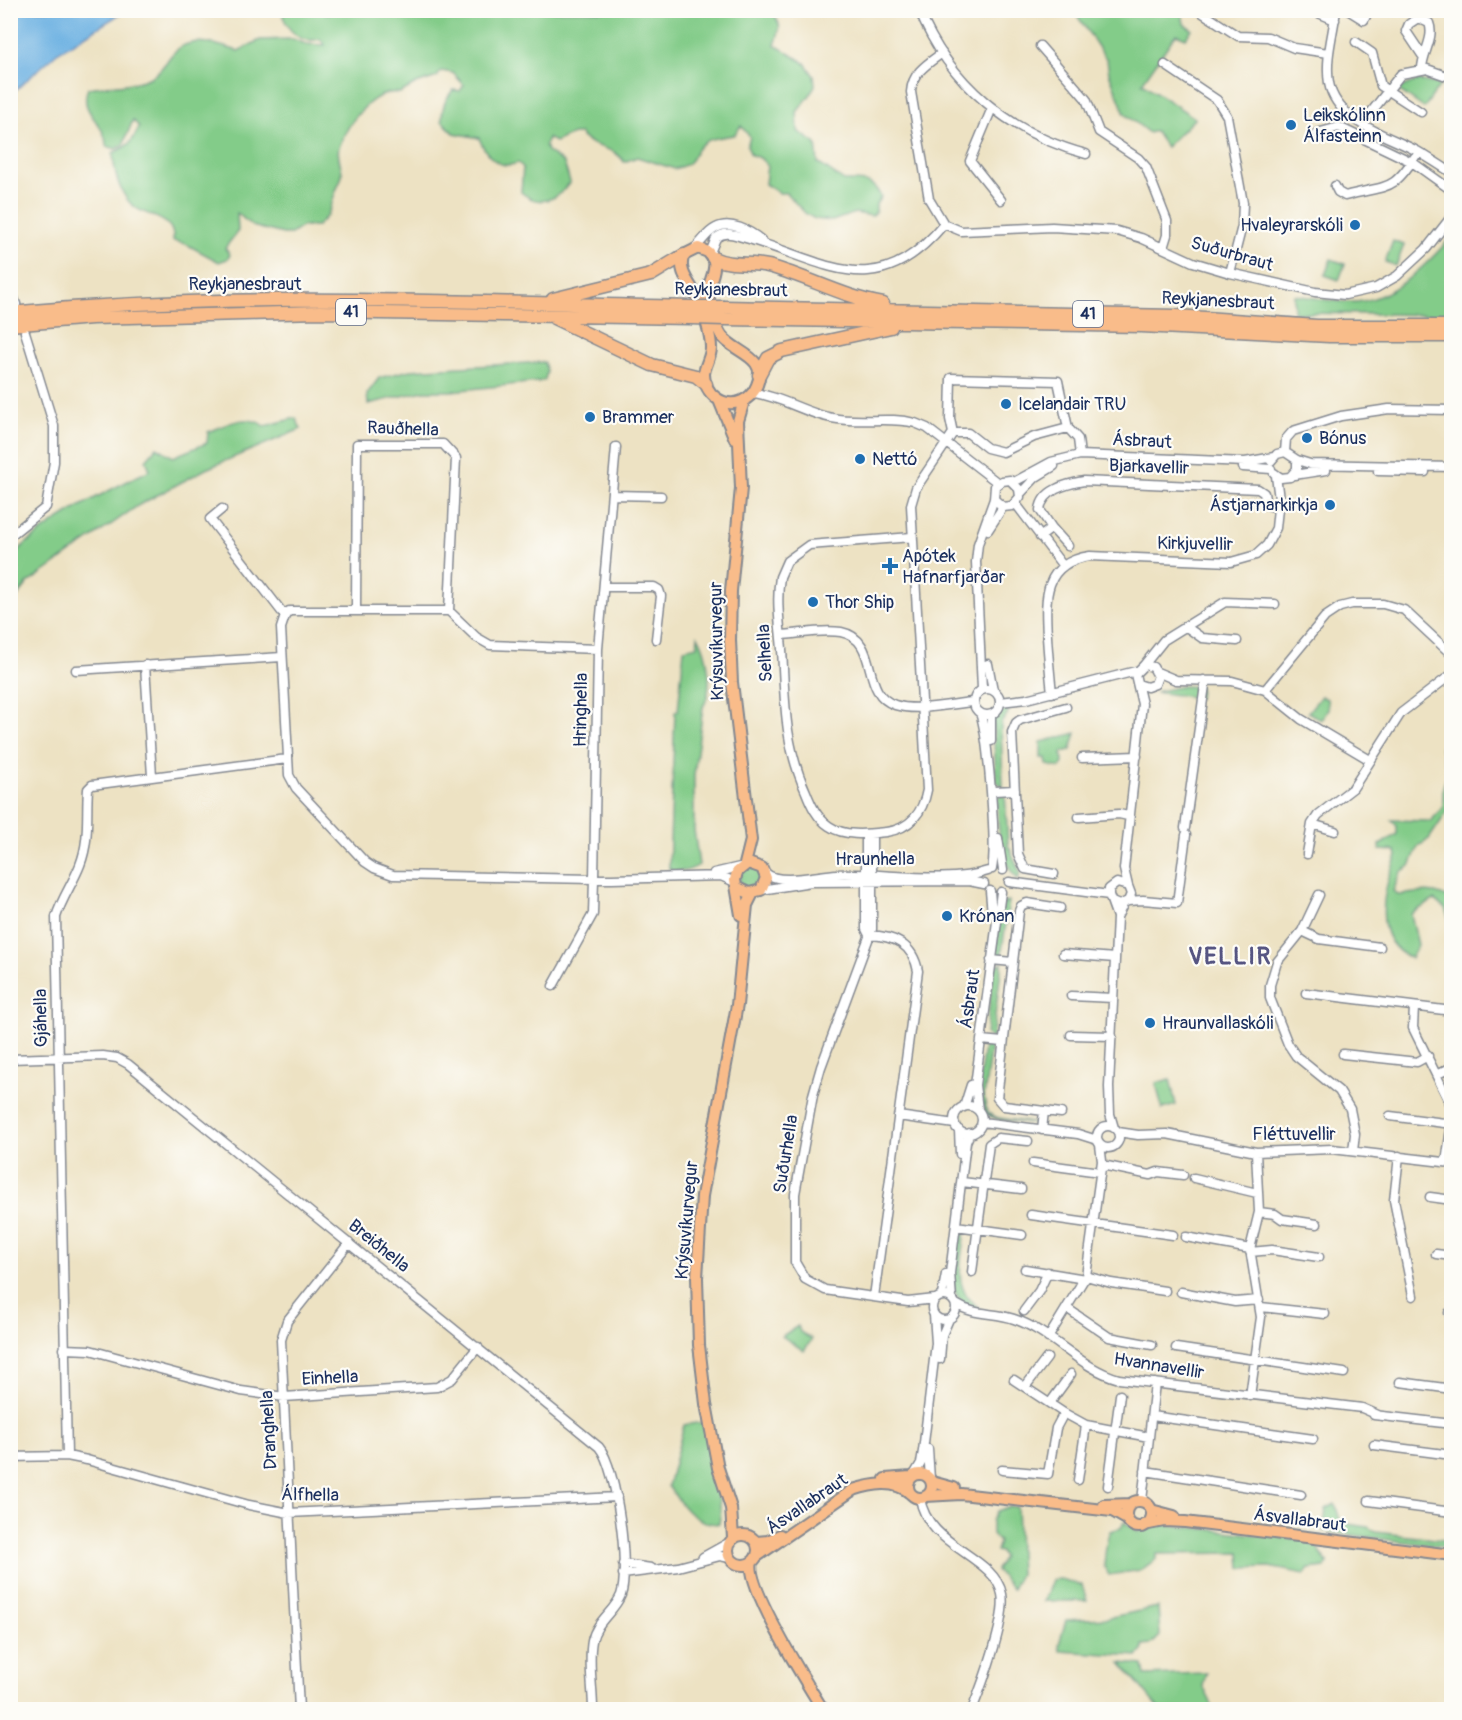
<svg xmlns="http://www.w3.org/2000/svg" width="1462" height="1720" viewBox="0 0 1462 1720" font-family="Pangolin,sans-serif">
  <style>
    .green { fill: #83cc89; stroke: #4f7e74; stroke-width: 1.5 }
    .water { fill: #6cb1e2; stroke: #4470a0; stroke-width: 1.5 }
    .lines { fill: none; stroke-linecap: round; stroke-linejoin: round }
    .minor-casing { stroke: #848890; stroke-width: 11 }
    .major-casing { stroke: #848890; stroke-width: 14 }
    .highway-casing { stroke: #848890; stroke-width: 15 }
    .minor { stroke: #fff; stroke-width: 8 }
    .major { stroke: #f9bc8a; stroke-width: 10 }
    .highway { stroke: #f9bc8a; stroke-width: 12 }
    .highway-bridge-casing { stroke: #848890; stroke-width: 15; stroke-linecap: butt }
    .highway-bridge { stroke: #f9bc8a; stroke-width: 12 }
    .poi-dot { fill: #1f6fb2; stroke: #fdfcf7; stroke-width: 2 }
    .labels { text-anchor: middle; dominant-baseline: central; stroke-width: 4.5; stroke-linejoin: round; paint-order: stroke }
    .shield { fill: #fdfcf7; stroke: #5f6c8c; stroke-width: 1.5 }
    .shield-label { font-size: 16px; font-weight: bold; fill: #1b2f5e }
    .poi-label { font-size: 18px; fill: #1b2f5e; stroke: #fdfcf7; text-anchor: start }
    .street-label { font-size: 18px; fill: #1b2f5e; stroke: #fdfcf7 }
    .district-label { font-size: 24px; font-weight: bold; letter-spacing: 1.5px; fill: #565582; stroke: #fdfcf7 }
  </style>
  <rect width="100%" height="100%" fill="#fdfcf7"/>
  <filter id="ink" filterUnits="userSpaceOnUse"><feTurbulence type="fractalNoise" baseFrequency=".0167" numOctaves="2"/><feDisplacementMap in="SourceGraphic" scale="12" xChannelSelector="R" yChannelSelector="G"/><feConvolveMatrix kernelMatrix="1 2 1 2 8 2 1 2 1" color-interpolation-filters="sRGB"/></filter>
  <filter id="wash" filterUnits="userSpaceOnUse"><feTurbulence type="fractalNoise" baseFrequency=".008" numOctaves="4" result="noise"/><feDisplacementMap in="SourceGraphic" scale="24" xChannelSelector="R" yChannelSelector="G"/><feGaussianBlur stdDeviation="1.35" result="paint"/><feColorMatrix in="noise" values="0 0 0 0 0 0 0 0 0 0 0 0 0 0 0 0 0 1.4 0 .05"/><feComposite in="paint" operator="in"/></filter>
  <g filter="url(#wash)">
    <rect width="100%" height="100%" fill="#ede2c3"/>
    <path class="green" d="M341,11H771C782,24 781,28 775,45L805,63L814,76L815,85L810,95L797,112L798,131L816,144L818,163L844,181C862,181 873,179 881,197L876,204V212L872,216L855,213L832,221L815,219L806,214L786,193H779L765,184L767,165L760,158L751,155L747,146L750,137L741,126L734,135C725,137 710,137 702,144C689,156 698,162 675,169L637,157L624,162C615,145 591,150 580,134H573L555,142L548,138L545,145L547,151L564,163L570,182C558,200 539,208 521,192L523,167L518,163C498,171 485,154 479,138L454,133L442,121C442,108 444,101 453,90L460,91L464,85L453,73L441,71L437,77L416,84L400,93C373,88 347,124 339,147C336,156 342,165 342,174C342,180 338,185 336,191C329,208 333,212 317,226H303L291,234H283L252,226L237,213L238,231L225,248L230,255L227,259L219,262L186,244L173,241C176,216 146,218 132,205C119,192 114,171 113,153C128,146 132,143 139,127L133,120L123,145L116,149L106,146C107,123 77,113 88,88C110,84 130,87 151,77C159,73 165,64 170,57C188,33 215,44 238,51L260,40L293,39L306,44L325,45L320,39C300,45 285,29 282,11H324L325,14Z
      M1074,11H1182L1184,24L1192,29L1186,38L1176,34L1142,83L1195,118L1166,147L1155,131L1149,133L1125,114L1109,73L1107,60Z
      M1418,80L1440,85L1424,108L1397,89Z
      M1451,237V315L1294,313V295C1313,297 1335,303 1354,302C1391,301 1429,263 1451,237Z
      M1393,241L1404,245L1396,266L1385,262Z
      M1331,259L1345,264L1339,280L1325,275Z
      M544,362L547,372L545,380L538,382L451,391H423L368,404L367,394L379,378L410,370Z
      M296,418L301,429L206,469L139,505L28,583L11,605V557C50,519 101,494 150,470L146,460L157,447L173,457L207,443L208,432C228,424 245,413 265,426Z
      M698,636C708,653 714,689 703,707L694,775V830L699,865C690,871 679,873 669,869L675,712L678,711L684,649L697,646Z
      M1184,686L1200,687L1199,698L1155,692Z
      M1321,696L1327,699L1328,710L1321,720L1308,712Z
      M1008,707V713L1001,723L1003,787L996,781L993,719Z
      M1451,724V806L1429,839L1418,847L1410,866L1401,872L1393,891L1398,895C1417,893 1435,888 1451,900V924L1445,909L1434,900L1411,914L1418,945L1411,958C1370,941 1383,888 1397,856L1396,851L1380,850V845L1397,834V826L1391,820L1431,821L1443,807V787L1448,772L1441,748L1446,728Z
      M1076,733L1071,750L1062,752L1063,763L1060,768L1047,765L1046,758H1041V742Z
      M1005,792L1008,845L1020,872L1018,879C996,857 999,827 997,798Z
      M756,868L761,874V883L752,890L742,886L739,881L743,869Z
      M1009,901L1001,958L995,953L1003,903Z
      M1002,963L992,1039L986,1034L994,966Z
      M991,1044L984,1097L987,1113L998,1118L1038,1124L999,1120L985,1114L978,1091L984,1046Z
      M1170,1079L1176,1105L1162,1109L1156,1083Z
      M965,1230C961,1263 951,1290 981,1309C940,1305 955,1263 958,1233Z
      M798,1326L800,1332L812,1339L804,1351L782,1336Z
      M703,1422L721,1510L719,1524C692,1524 682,1505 668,1486L684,1425Z
      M1335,1504L1341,1523L1368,1527L1375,1532L1451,1541V1548L1323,1531L1326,1509Z
      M1010,1506L1017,1507L1020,1574L1012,1589L996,1570L1003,1557L1000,1552L996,1551L999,1542L992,1534V1521L997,1511Z
      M1124,1522L1138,1531L1161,1524L1313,1541L1328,1564L1325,1567L1309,1569L1305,1574L1269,1567L1241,1568L1240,1553L1156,1554V1559L1141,1570L1109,1575L1104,1566C1105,1556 1106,1539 1110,1531L1121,1528Z
      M1060,1579L1082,1585L1087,1601H1044L1052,1580Z
      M1158,1607L1160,1636L1152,1644L1143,1645V1651L1138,1656L1060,1651L1059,1644L1066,1620L1107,1618Z
      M1121,1663L1143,1665L1145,1675L1206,1673L1203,1686L1214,1709H1159Z"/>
    <path class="water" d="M11,10H124L125,11L57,53L11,94Z"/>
  </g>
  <g filter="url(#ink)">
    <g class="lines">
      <defs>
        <path id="minor" d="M919,10C949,84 1011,134 1086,154
          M1198,10L1238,36L1268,37L1294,48L1328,53
          M1311,10L1335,20
          M1336,10C1333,35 1325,59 1329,83C1336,122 1387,135 1417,151C1429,158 1440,165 1452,173
          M1348,10L1364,20L1369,10
          M1356,42L1372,53L1381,86L1421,112
          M1040,46L1086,99L1099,132L1138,158L1146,167L1167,221V235L1163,248
          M942,53C927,64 912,73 911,92L929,199L944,224L961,231L1052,227L1117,231L1141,238L1193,262L1230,273L1315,292L1345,295L1376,288L1397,276L1426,249L1452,216
          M1165,65L1217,100L1227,116L1243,203L1242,226L1230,273
          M1422,69C1422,53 1435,38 1429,23L1418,18L1409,24L1406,31L1422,55
          M992,108L970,161L1001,200
          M1362,124L1401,74L1427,69L1452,78
          M1317,133L1339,127L1412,162L1447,187
          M1335,186L1338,192L1345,196C1388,184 1392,194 1418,152
          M695,248C702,242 707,232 716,228C730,220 750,231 761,240
          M710,253L716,238C725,231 732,234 742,237C825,260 875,307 944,224
          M10,287L16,304
          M753,393C781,396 804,413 832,418C860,424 888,416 915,423L927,428L998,483
          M953,433H968L987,448L1003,452L1034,437L1068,428
          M1285,452L1286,439L1293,431L1341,416L1389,409L1452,410
          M1271,461L1277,454L1285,452L1297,460L1310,464L1452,467
          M1243,467L1271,469
          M1378,471L1425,472
          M1274,473L1281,478L1290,477L1297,469V460
          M1294,475L1326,470
          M1014,482L1051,462L1080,455L1245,462L1274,457
          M1020,494L1036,477L1054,466
          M613,495L661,496
          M1016,504L1063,566
          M222,509L210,519L285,616
          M1052,528L1068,546
          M988,530L1003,507
          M10,536L46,507L54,462V426L25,332
          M912,537L809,545L787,561L780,577C776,600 780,626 782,649C785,701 784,744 806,792C811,805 817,818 829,826C845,837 867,834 886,832C910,829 923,812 927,790L911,505L916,488L953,433L950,419L951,378L1058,381L1068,428L1078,439L1080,455
          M1040,537L1052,528L1040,510C1042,490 1066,484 1084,481L1258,489L1264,493L1266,505L1278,508
          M604,587H654L659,590L661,596L656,639
          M356,611L357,444H443L456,458L449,611
          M1185,626L1202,638L1237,641
          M781,635C799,634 822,629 841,632C881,640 859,693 895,705C917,712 950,704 973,702
          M598,649L616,447
          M988,664L993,690
          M145,665L152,776
          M1144,665L1164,640L1225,602L1275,604
          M76,670L282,657
          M1157,672L1176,680L1232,681L1265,690L1301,719L1370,760
          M974 702a13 13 0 1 1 26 0a13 13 0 1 1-26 0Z
          M982,689L976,562L978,544L994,499L995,486L1002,481L1010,480L1019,489L1020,497L1012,506L1003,507L994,499
          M1265,690L1325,617L1340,607L1352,604H1383L1404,610L1449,652
          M1052,693C1050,674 1048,655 1047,636C1045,597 1043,563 1090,556L1231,562L1256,555L1267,545L1276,528L1279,499L1276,476
          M1000,702L1026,699L1136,671
          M980,713C988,734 997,846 992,869
          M991,715V741
          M1082,758L1137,756
          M994,791L1015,790
          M1079,817L1119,814L1128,816
          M1312,824L1335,831
          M1185,828L1205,685L1204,680
          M866,834V929L869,935
          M872,834V929L821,1067L813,1095L795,1194V1262L805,1279L825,1290L908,1302L935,1299
          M998,838L1003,870
          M1307,854L1312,824L1318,815L1353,788L1401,713L1452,674
          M765,872C777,886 818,875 836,874C882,872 946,885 988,871
          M714,873L740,867
          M1054,874L1025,869L1018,854L1012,732L1016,723L1020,720L1066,707
          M1009,882L1109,895
          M1128,886L1124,869L1142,704L1135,674L1144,665L1153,667L1158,676L1155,684L1147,687L1138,684
          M761,890L811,882L969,881L984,884
          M990,891L992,914
          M1319,895L1302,931L1277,962L1270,985V998L1288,1044L1296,1056L1339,1091L1350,1109L1355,1134L1353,1151
          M1128,901L1143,900L1177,903L1186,835
          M1112,902L1119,905L1128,901L1131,894L1128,886L1117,883L1109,889V895L1117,917
          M1060,908L1027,903L1021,906L1019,911L997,1098L1004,1106L1061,1113
          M1302,931L1319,939L1380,947
          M869,935C894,936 913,944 918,971L874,1297
          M1063,954L1115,958
          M991,960L1013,962
          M553,986L593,914L594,879L598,649L490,645L476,637L449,611H289L285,616L281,628L289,775L296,788L365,862L374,868L393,875L594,879H612L721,876L735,882
          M1306,993L1452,1011
          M1071,996L1113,998
          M1414,1007L1413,1028L1452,1107
          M1071,1035L1112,1036
          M981,1040L1003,1042
          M1343,1054L1417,1062L1428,1056
          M10,1059L103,1056L117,1058L128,1064L599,1447C617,1468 630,1570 621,1595C614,1612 596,1621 592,1641C588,1662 593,1688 593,1710
          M1438,1074L1452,1067
          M954 1120a14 14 0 1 1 28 0a14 14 0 1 1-28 0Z
          M964,1107L971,1085
          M978,1110L975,1085L1001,892
          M898,1116L955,1124
          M1390,1116L1452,1124
          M982,1122L1078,1134L1097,1140
          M1097 1137a11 11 0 1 1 22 0a11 11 0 1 1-22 0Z
          M1114,1128L1110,1114L1109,1087L1117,917L1123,905
          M959,1130L960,1154
          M1042,1130L1044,1111
          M1118,1132L1138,1135L1167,1134L1256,1152L1332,1149L1452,1163
          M1399,1156L1394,1200L1413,1296
          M1446,1162L1452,1122
          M1033,1163L1100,1172
          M1101,1168L1107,1166L1150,1175L1158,1172L1183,1175
          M1194,1178L1257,1193
          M962,1182L1021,1189
          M1430,1197L1452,1200
          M1259,1212L1275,1214L1282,1219L1317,1224
          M1031,1215L1173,1235
          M956,1226L1022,1235
          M1186,1237L1250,1249
          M1250,1252L1272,1250L1319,1257
          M1436,1254L1452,1256
          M1025,1269L1085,1279
          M972,1272L989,1144L998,1138L1028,1141
          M1086,1276L1111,1283L1165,1291
          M1181,1292L1235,1302L1259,1300
          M942,1295L946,1274
          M932 1308a12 12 0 1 1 24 0a12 12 0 1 1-24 0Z
          M952,1299L950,1273L966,1142L970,1133
          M956,1304C974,1316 995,1312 1014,1319C1053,1332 1079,1368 1119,1379L1362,1408L1378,1415
          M1261,1307L1325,1314
          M1068,1309L1109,1337L1152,1345
          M1024,1311L1039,1291L1048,1272
          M1449,1313H1452
          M1048,1338L1086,1276L1102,1161L1100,1145
          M1176,1348L1344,1373
          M64,1349L90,1350L241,1391L284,1397L437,1387L452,1379L478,1347
          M940,1359L942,1335L949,1319
          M1014,1380L1064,1413L1086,1425L1149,1437
          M1400,1382L1452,1389
          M1025,1387L1047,1358
          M1250,1396L1261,1317L1250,1249L1259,1212L1256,1152
          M1050,1403L1071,1374
          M1374,1415L1452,1424
          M1152,1416L1313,1439
          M1374,1445L1452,1455
          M928,1449L930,1479
          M67,1456L56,917C62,898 73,883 80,865C90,840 86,815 88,789L92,785L287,759
          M10,1457L67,1456L87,1460L249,1505L289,1513L617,1497
          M1002,1470L1048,1474L1056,1428L1064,1413
          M1145,1471L1301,1495
          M914,1475L921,1463L923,1451L936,1343L934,1315
          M1078,1480L1086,1425
          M1108,1486L1120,1395
          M920,1498C927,1547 994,1555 1002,1594C1007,1618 982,1685 972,1710
          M1142,1501L1155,1383
          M1369,1501L1452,1512
          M703,1557L730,1542
          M623,1564L651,1568
          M623,1574L678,1567L720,1556L730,1558
          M299,1710L281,1340L287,1321L349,1243"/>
        <path id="major" d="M698,248L708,252L714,260C716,270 711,277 709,287C707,301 714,323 721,335C733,353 769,356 757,385C754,393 749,398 742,401C724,409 704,394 704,374C705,365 711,357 711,348C711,335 706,320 702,308C697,289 675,274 684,255Z
          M719,400L735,439
          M744,401L738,421L741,488L731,591L730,640L732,682L751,840L745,864
          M738,888L749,893L761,890L766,878L762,868L748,863L737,872L735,880L741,915
          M908 1486a12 12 0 1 1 24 0a12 12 0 1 1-24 0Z
          M885,1479L911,1477
          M932,1482L954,1488
          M926,1496L961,1494L1112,1511L1128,1520
          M1126 1514a13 13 0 1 1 26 0a13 13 0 1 1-26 0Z
          M1104,1505L1131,1504
          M1151,1510L1174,1516
          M1144,1525L1164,1521L1185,1522L1452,1555
          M728 1550a15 15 0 1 1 30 0a15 15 0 1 1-30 0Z
          M733,1538L731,1508L718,1468L706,1404L699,1345L697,1278L702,1196L737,1005L747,905L753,893
          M756,1542L768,1541L780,1535
          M756,1557L853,1490C872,1484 895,1479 911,1494
          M752,1562C745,1586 808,1685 823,1710"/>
        <path id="highway" d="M713,258C732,267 753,261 772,267C810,278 844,297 883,304
          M553,299L651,275L684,255
          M724,307L1177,316L1317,326H1452
          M10,313C236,291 465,302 691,307
          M554,318L652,365L696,376L706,384
          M725,319L1142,326L1329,336H1452
          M10,325L92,318L319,312L691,318
          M759,375L768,358L782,351L891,327"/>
      </defs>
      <use href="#minor" class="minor-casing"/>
      <use href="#major" class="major-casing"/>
      <use href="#highway" class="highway-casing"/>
      <use href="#minor" class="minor"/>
      <use href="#major" class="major"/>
      <use href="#highway" class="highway"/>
      <defs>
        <path id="highway-bridge" d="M691,307H724
          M691,318L725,319"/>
      </defs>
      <use href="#highway-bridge" class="highway-bridge-casing"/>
      <use href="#highway-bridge" class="highway-bridge"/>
    </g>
  </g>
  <g class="poi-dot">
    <circle cx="1291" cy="125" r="6"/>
    <circle cx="1355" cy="225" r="6"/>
    <circle cx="1006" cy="404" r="6"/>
    <circle cx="590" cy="417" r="6"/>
    <circle cx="1307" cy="438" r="6"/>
    <circle cx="860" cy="459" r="6"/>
    <circle cx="1330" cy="505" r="6"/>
    <path d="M887 557h6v6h6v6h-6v6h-6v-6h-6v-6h6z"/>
    <circle cx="813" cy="602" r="6"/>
    <circle cx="947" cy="916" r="6"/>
    <circle cx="1150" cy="1023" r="6"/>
  </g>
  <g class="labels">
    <g class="shield">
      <rect x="336" y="299" width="30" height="26" rx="4.5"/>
      <rect x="1073" y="301" width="30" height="26" rx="4.5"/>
    </g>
    <g class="shield-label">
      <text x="351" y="312">41</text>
      <text x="1088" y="314">41</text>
    </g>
    <g class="poi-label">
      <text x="1303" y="115">Leikskólinn<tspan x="1303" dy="21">Álfasteinn</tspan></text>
      <text x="1343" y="225" text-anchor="end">Hvaleyrarskóli</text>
      <text x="1018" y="404">Icelandair TRU</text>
      <text x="602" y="417">Brammer</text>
      <text x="1319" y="438">Bónus</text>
      <text x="872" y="459">Nettó</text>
      <text x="1318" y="505" text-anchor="end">Ástjarnarkirkja</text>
      <text x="902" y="556">Apótek<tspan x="902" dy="21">Hafnarfjarðar</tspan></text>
      <text x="825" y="602">Thor Ship</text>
      <text x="959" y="916">Krónan</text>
      <text x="1162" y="1023">Hraunvallaskóli</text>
    </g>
    <g class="street-label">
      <text transform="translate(1232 254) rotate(16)">Suðurbraut</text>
      <text x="245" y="284">Reykjanesbraut</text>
      <text transform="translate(731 290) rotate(1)">Reykjanesbraut</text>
      <text transform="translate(1218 301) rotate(3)">Reykjanesbraut</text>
      <text transform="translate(403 429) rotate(2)">Rauðhella</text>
      <text transform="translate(1142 441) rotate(3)">Ásbraut</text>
      <text transform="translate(1149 467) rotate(2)">Bjarkavellir</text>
      <text transform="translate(1195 544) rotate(1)">Kirkjuvellir</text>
      <text transform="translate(717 641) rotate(-91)">Krýsuvíkurvegur</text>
      <text transform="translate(765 653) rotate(-93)">Selhella</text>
      <text transform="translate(581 710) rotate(-89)">Hringhella</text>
      <text x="875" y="859">Hraunhella</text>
      <text transform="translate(970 999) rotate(-82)">Ásbraut</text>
      <text transform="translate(41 1018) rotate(-91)">Gjáhella</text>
      <text x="1294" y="1134">Fléttuvellir</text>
      <text transform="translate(786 1154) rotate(-81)">Suðurhella</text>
      <text transform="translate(687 1220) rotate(-85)">Krýsuvíkurvegur</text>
      <text transform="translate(379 1246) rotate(39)">Breiðhella</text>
      <text transform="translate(1159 1366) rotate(9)">Hvannavellir</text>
      <text transform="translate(330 1378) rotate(-3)">Einhella</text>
      <text transform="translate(269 1430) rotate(-93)">Dranghella</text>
      <text transform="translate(310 1495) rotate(1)">Álfhella</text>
      <text transform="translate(807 1504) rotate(-34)">Ásvallabraut</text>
      <text transform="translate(1300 1520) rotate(7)">Ásvallabraut</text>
    </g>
    <g class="district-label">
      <text x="1230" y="956">VELLIR</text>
    </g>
  </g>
  <rect width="1462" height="1720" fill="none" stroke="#fdfcf7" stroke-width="36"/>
</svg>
